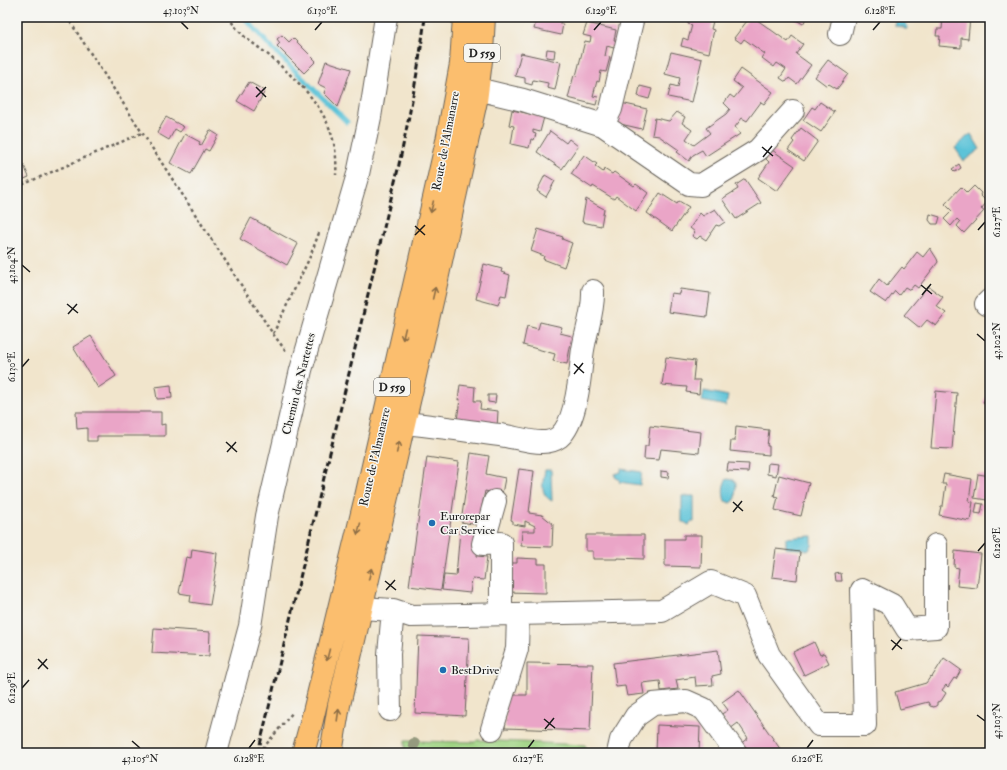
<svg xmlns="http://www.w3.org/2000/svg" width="1007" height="770" viewBox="0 0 1007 770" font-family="'IM FELL Double Pica',serif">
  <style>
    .green { fill: #9fd383; stroke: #5e7850 }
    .water { fill: #5bc3d8; stroke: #3c707a }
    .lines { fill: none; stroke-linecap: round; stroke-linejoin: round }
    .stream { stroke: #5bc3d8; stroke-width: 5 }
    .building { fill: #eaa5c7 }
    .minor-casing { stroke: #67625a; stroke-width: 24 }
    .major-casing { stroke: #67625a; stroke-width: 24 }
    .path { stroke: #67625a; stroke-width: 2.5; stroke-dasharray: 3 3; stroke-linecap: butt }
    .minor { stroke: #fff; stroke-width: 22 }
    .major { stroke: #fbbe6e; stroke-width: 22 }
    .rail { stroke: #1c1c1c; stroke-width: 3; stroke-dasharray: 6 3; stroke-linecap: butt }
    .tree { fill: #959a7f }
    .oneway { stroke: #8c6d45 }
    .ticks { fill: none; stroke: #1c1c1c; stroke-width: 1.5 }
    .poi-dot { fill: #1f6fb2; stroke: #f6f6f2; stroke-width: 1.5 }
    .labels { text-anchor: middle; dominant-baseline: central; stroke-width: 3; stroke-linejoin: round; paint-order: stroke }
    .shield { fill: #f6f6f2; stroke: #5d5d5c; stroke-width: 1 }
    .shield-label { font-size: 11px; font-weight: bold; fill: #1c1c1c }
    .street-label { font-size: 12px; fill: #1c1c1c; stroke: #f6f6f2 }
    .poi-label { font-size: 12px; fill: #1c1c1c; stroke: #f6f6f2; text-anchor: start }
    .neatline { fill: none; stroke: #1c1c1c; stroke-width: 1.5 }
    .ticks-label { font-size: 10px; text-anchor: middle; fill: #1c1c1c }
  </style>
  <rect width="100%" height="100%" fill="#f6f6f2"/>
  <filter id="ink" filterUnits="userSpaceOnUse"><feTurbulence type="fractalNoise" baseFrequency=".025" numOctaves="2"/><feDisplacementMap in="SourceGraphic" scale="8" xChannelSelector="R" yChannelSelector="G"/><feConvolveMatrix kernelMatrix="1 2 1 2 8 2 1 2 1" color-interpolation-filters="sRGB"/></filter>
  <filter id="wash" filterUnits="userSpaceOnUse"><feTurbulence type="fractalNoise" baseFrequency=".012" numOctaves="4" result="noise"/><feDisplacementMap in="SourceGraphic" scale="16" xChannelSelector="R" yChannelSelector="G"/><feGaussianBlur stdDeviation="0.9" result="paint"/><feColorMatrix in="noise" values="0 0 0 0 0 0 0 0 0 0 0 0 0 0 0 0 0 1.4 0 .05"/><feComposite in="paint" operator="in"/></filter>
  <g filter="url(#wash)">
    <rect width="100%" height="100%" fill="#f1e5cc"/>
    <path class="green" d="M477,740L585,745L589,753H405V741L475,742Z"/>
    <path class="water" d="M897,17H907L906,25L908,26L907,29H904V27L895,26Z
      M971,134L980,149L964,161L955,148C961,144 964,138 971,134Z
      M704,391L728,396L726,406L702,401Z
      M621,469L642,472L640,485L619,482L620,480L615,477V474L621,472Z
      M545,470H551L552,501C539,494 543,482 545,470Z
      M727,479L734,480L736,483L735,500L731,503L725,501C723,495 722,485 727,479Z
      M682,496H694V522H692L689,525L684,522H682Z
      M812,536V546L808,551L803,549L786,548V538Z"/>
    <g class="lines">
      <path class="stream" d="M244,17L268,44L347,122
        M17,24L23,17"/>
    </g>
    <g id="blocks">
      <path class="building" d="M537,17H561L560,24H563L561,35L534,29Z
        M689,17H714L711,29L714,30L709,53L681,46L683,38L688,40L692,25L688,24Z
        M750,17H753L788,42L792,36L803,44L796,54L811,65L797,84L789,78L786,82L780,78L786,69L777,63L774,67L762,58L765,54L744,39L741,43L734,38Z
        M791,17H807L803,24Z
        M943,17H970L968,39L961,38V48L939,46L940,36H936L937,29H942Z
        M587,23L616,30L614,40L619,41L617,49L607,46L605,56L610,57L606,72L601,71L599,82L597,81L593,96L598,97L596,105L568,98L574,75L576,76L585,41L590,42L591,37L583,35Z
        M282,35L289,42L293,38L316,61L304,73L277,46L280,43L277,39Z
        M547,49L555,50L554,58L546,57Z
        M671,52L702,59L692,102L668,97L671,85L678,87L680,78L665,74Z
        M521,53L561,62L555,90L547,88L548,83L533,80L532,85L525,83V78L515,76Z
        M828,60L848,74L837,89L829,84L827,86L815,77Z
        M326,61L351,69L338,107L324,93L326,88L318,84Z
        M741,69L773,92L764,104L761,102L747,121L742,118L735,127L740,134L706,156L702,150L693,155L689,161L677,152L679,150L659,136L652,135L655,118L669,121L677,112L685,117L682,123L692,130L686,139L694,145L710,133L706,128L726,114L730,109L724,103L730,95L734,98L742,88L733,81Z
        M249,82L265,91L254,111L237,101Z
        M640,86L652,89L649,99L638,96Z
        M820,102L835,112L821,132L803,120L812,107L815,109Z
        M621,103L647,109L642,129L616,123Z
        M512,110L544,117L540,132L533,130V133L536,134L534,140L531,139L529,148L511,144L514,126L509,125Z
        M166,117L184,127L180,132L175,129L169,140L157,133Z
        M801,128L818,141L804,161L788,150L794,142L792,140Z
        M210,130L218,135L209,151L205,149L191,174L170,163L185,134L200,142L199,144L201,146Z
        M550,131L566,143L569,139L578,146L562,169L537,152Z
        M17,150L29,177L17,182Z
        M772,150L795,166L777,191L758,178L769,162L766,159Z
        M584,155L597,164L595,166L603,172L604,169L612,174L614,172L634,186L636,184L648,193L636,211L616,196L614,199L593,186L592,188L571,174Z
        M959,164L961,168L955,172L952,169Z
        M545,175L555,181L546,197L537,191Z
        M745,179L761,203L736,219L722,199L738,189L736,185Z
        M974,186L981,193L980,195L987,202L981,209L984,211L964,233L957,226L960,222L957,219L951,226L944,219L952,211L945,204L961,187L967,193Z
        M660,193L677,204L679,201L689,207L672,231L647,213Z
        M586,199L604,209L601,226L582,222Z
        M715,209L725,222L719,226L716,225L706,240L700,236L697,239L692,236L695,232L690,228L700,213L703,216Z
        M930,214L940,217L938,224H932L929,220Z
        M251,218L298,244L287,265L240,239Z
        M538,229L563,237L562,239L572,243L564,267L543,259L544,256L531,251Z
        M930,248L937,259L938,262L918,288L914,285L910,290L905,287L899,295L895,291L886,303L870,292L879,279L887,286L902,267L904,269L917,252L923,257Z
        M484,264L502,269L501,272L510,275L506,296L501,295L498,305L476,299Z
        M928,286L943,297L936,306L946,313L936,326L927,320L920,328L904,315Z
        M680,289L710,293L707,317L668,312L671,293L679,294Z
        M540,322L562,327L560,333L572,336L567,364L553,361L555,354L523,345L527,326L538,329Z
        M91,336L116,376L98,388L73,347Z
        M666,357L695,361L693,380H700L699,394L686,392L687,387L662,385Z
        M171,385L172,398L157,399L155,387Z
        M460,385L475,387L474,401H481L480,409L498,411L497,428L457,421L460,399L458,400Z
        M936,391L957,393L952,449L931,448Z
        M990,392V408L983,402Z
        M488,395H496L495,403L488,402Z
        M76,412H161V425L165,424V436H97V441H87V428L77,429Z
        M650,426L701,432L699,453L661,449L659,460L644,459L645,446H648Z
        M736,426L769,430L767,446H769V455L730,451L731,441H735Z
        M471,453L489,456L486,474L505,478L502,494L485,491L478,525L461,522Z
        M427,457L459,462L441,590L409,586Z
        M728,463L749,464L748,472L727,471Z
        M768,463L778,464L776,476L767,474Z
        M519,469L534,471L529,513L542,515L553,524L552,547L521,546L522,531H535V526L525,521V526L513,524V521L511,520Z
        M661,471L669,472L668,478L661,477Z
        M944,474L972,479L969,501L973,502L970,521L939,515L941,506H943L946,484H942Z
        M978,474L990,476L987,500L974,498Z
        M779,475L809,483L801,516L775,510L778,497L774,496Z
        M977,503L983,504L981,514L975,513Z
        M460,530L479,532L477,556L487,557L484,580L472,579L470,593L442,590L444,575L456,576Z
        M586,535H644V559L617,558V559H593V551H586Z
        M684,535H702L701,567L665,566V539H684Z
        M192,549L217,553L216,562H217L210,605L190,602L191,595L179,593L186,557L191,558Z
        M776,549L800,552L797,580L772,577Z
        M955,551L981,554L977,588L957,586L959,568L954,567Z
        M517,558L538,559V564H546V593L507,592L508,563H517Z
        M841,573L842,581H836L835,574Z
        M154,628L210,632L209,656L152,653Z
        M418,636L469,638L465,716L415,713Z
        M814,642L820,655L824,653L829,663L804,675L793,652Z
        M718,650L721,674L712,676L713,685L696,686L695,677L676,680L678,689L661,691L660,681L642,683L644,694L627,696L625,686L616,687L613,663Z
        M944,658L961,670L956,679L954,678L948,687L946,685L942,690L946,693L941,701L937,702V705L934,707L930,706L928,702L900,709L895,692L926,683L931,676L932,677Z
        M527,663L593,664L590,731L505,728L506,695H527Z
        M739,690L783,753H746L740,744L748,738L738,723L730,729L720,715L728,710L722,702Z
        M657,725L700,727L699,753H656Z"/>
    </g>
  </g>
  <g filter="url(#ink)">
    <use href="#blocks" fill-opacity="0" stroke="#67625a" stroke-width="1"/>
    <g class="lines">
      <defs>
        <path id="minor" d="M840,34L844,17
          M477,89L523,100L603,125L689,184L701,185L758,150L793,111
          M603,125L611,109L633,17
          M986,304L990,300
          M404,423C436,426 468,431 500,435C514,437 528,442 542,442C548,442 555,440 559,437C576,423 580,378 582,357C584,335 594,314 593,291
          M495,501L483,544L501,543V614
          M361,608L393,610L411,616L662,611L711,582L745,596L769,655L819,725H865L862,590L892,605L907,629L936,627V545
          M390,710L389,654L393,610
          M492,729L517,649L518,614
          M216,753L250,626L267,516L301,370L358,174L370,117L386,17
          M618,753L621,740L636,716L653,704L686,701L704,709L736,753"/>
        <path id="major" d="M303,753L312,720L365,501L447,141L461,64L464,17
          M331,753L339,705L434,293L476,101L482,53L484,17"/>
      </defs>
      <use href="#minor" class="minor-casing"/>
      <use href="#major" class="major-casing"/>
      <path class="path" d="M67,17L273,334L286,351
        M228,17C232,22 235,27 240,32C247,40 257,46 266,53C305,87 340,118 336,175
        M17,187L142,133
        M273,334L309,259L319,233
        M259,753L293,712"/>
      <use href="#minor" class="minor"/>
      <use href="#major" class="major"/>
      <path class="rail" d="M258,753L398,169C409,118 419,68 425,17"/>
    </g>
    <circle class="tree" cx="414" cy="744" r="6"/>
    <defs><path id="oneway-shaft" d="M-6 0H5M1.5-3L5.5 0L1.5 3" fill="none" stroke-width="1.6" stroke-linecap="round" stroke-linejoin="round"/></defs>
    <g class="oneway">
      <use href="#oneway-shaft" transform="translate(432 207) rotate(103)"/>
      <use href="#oneway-shaft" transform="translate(434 293) rotate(-77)"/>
      <use href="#oneway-shaft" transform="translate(404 334) rotate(103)"/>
      <use href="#oneway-shaft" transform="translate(398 447) rotate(-77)"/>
      <use href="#oneway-shaft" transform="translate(359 529) rotate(104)"/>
      <use href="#oneway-shaft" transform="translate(370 574) rotate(-76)"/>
      <use href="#oneway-shaft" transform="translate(328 655) rotate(104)"/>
      <use href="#oneway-shaft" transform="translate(338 715) rotate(-82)"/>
    </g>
  </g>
  <path class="ticks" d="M181,22L188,29M315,30L322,22M594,30L601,22M873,30L880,22M256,87L266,97M256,97L266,87M762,147L773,156M763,157L772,146M415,226L425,235M978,230L985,222M415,235L425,225M22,265L30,272M921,285L932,294M922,295L931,284M67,304L78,313M68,314L77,304M977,334L985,341M574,364L584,373M22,367L29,359M574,374L583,363M226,442L237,452M227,452L236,442M733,502L743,511M733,512L742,501M978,551L985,543M385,581L396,590M386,590L395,580M891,640L902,649M892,650L901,639M38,659L48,669M38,669L47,659M22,688L29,680M977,715L985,721M544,719L555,728M545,729L554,718M132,741L140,748M249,748L255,740M528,748L534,740M807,748L813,740"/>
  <g class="poi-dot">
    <circle cx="432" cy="523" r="4"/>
    <circle cx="443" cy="670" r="4"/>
  </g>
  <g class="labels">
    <g class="shield">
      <rect x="464" y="44" width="36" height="18" rx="3"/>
      <rect x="374" y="378" width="36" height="18" rx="3"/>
    </g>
    <g class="shield-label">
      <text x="482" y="53">D 559</text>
      <text x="392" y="387">D 559</text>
    </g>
    <g class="street-label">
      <text transform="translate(446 141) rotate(-79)">Route de l'Almanarre</text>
      <text transform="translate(299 384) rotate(-76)">Chemin des Nartettes</text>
      <text transform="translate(375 457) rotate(-77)">Route de l'Almanarre</text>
    </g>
    <g class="poi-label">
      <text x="440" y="516">Eurorepar<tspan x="440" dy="14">Car Service</tspan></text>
      <text x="451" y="670">BestDrive</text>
    </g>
  </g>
  <rect width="1007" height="770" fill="none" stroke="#f6f6f2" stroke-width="44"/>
  <rect x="22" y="22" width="963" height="726" class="neatline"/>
  <g class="ticks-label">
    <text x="181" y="14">43.103°N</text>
    <text x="322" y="14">6.130°E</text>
    <text x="601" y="14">6.129°E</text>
    <text x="880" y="14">6.128°E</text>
    <text transform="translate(996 222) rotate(-90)" y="4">6.127°E</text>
    <text transform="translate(11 265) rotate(-90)" y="4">43.104°N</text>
    <text transform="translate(996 341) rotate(-90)" y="4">43.102°N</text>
    <text transform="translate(11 367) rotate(-90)" y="4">6.130°E</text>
    <text transform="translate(996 543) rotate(-90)" y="4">6.126°E</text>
    <text transform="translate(11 688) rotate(-90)" y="4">6.129°E</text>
    <text transform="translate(996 721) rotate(-90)" y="4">43.103°N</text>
    <text x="140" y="762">43.105°N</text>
    <text x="249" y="762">6.128°E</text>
    <text x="528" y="762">6.127°E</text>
    <text x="807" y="762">6.126°E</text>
  </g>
</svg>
